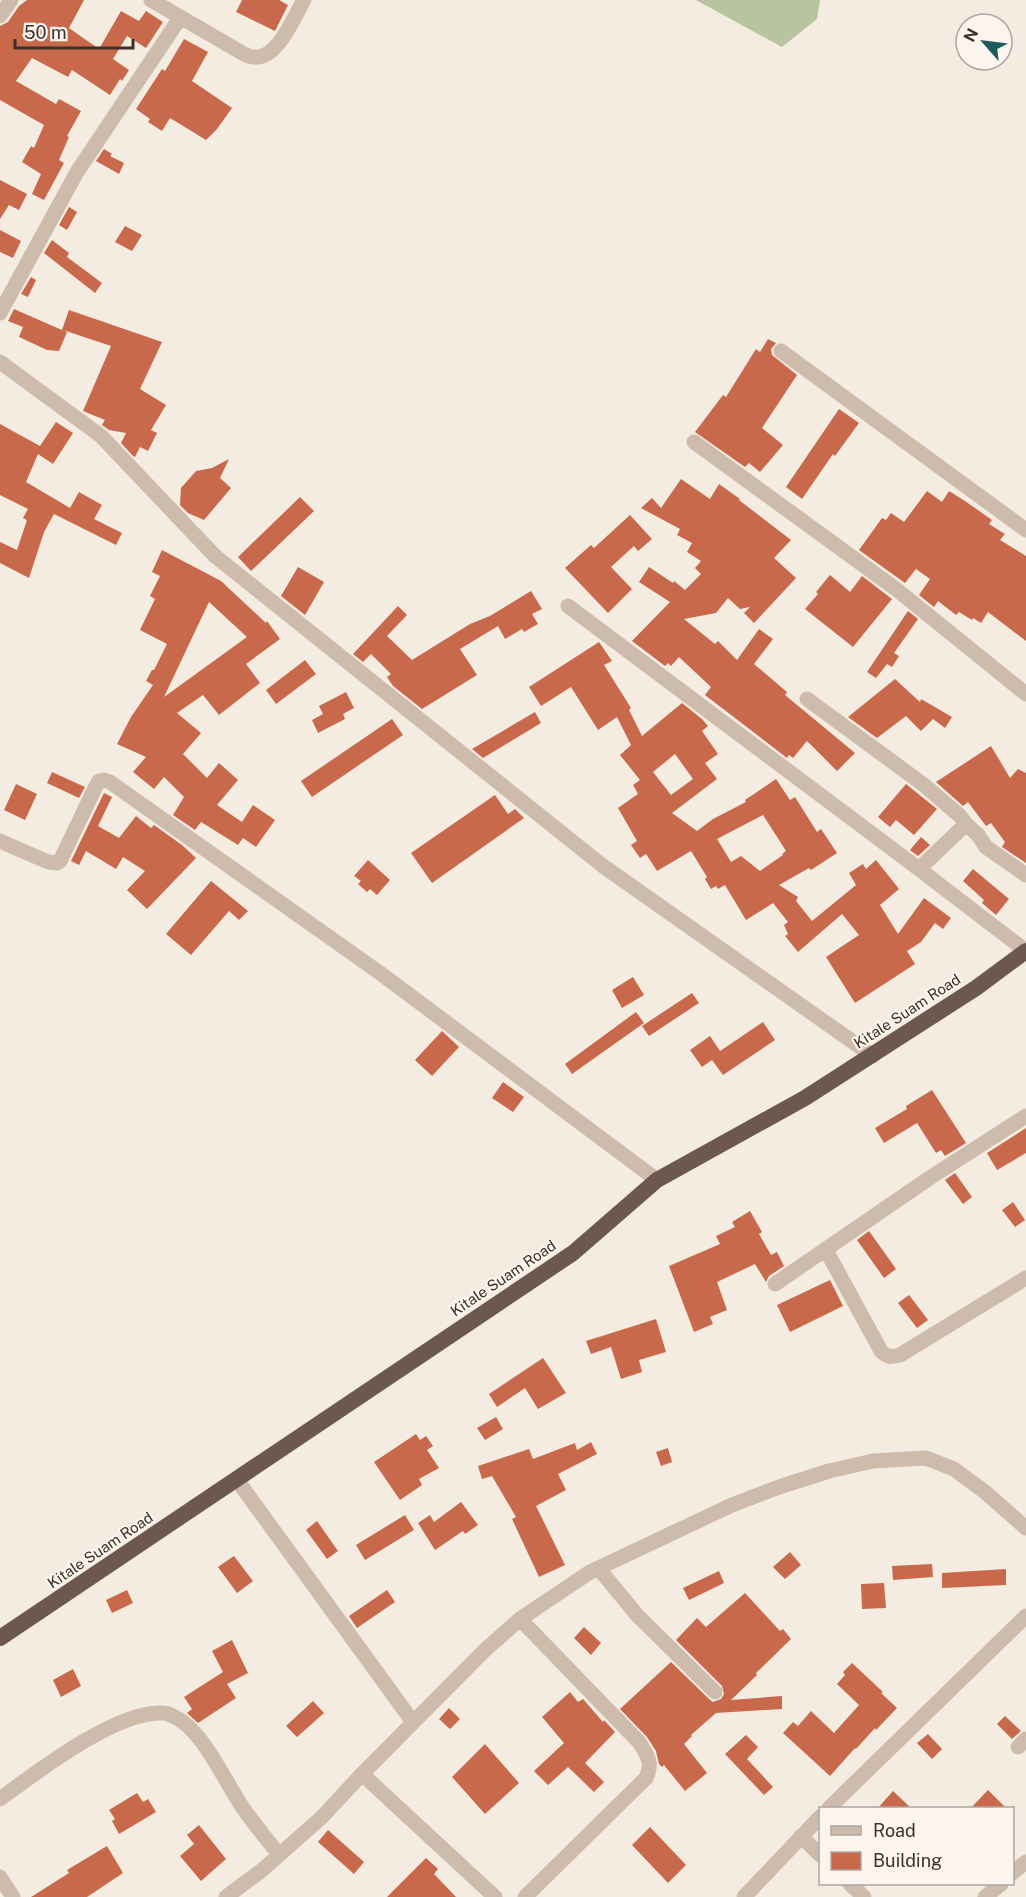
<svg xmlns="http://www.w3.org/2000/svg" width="1026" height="1897" viewBox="0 0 1026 1897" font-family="'Public Sans',sans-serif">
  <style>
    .green { fill: #b8c4a0 }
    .building { fill: #c8694b; fill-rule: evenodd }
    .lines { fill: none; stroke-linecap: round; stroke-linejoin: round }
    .minor { stroke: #cdbbac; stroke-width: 15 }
    .trunk { stroke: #6c584f; stroke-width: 16 }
    .labels { text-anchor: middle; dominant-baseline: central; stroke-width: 4.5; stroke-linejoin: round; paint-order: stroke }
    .street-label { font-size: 15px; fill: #3b302b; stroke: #fbf5ee }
  </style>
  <rect width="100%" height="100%" fill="#f4ebe1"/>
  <path class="green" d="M696,0H820L817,19L782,47Z"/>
  <path class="building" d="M27,0H84L69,28L99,49L121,11L139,21L146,11L163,22L146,48L127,36L113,59L129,70L122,81L120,79L110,95L72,70L68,77L32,58L16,81L56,104L59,99L81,111L67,136L69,137L59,160L64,163L44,200L32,194L41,174L22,162L31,146L34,148L44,125L0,100V26L8,22L19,6Z
    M242,0H279L288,5L275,31L236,12Z
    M184,39L208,52L192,81L232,108L217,129L206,140L170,118L162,131L148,122L150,119L136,109L162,69L165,71Z
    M104,149L112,154L110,156L124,163L119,174L96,161Z
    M0,180L27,194L19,210L9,205L0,219Z
    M69,207L77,212L67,230L59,225Z
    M125,226L142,235L132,251L115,242Z
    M0,230L21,241L13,258L0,252Z
    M52,240L69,253L67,257L102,283L95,293L44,253Z
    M31,277L36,280L28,297L21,294Z
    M14,309L62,330L69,310L162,342L140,389L166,405L151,430L157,433L148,451L140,447L135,457L133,456L121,443L126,433L109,430L102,425L105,420L83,411L111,346L63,330L67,332L59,351L47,350L19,337L23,327L8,321Z
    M768,339L776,343L771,349L772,355L797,375L762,428L783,445L760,472L749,463L745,467L695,432L723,395L726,397L756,349L760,352Z
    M839,409L859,423L835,456L833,454L802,499L786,487Z
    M56,422L73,433L53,464L38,454L26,482L70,508L79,492L102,505L94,519L122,533L116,545L54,514L44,532L29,578L0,563V542L17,550L27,520L23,518L28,509L0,495V424L40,446Z
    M229,459L220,478L231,488L204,520L188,513L180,505L181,488L196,471L212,468Z
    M681,479L710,499L719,484L740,499L739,500L791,540L774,558L796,578L754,623L744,613L750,607L740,609L728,598L716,613L684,619L715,644L718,641L737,660L759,629L773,639L754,664L787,692L785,695L855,753L837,771L807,741L793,758L789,755L787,758L705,695L711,687L679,657L671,666L668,663L665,666L632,641L670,602L639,582L649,567L673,583L674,581L685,590L701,574L695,568L701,561L687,552L692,543L677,535L680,529L641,508L652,498L661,508Z
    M927,491L942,502L949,491L965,501L992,520L989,524L1005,534L1000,540L1026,556V641L988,612L981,623L973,618L972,620L959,612L956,615L938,601L934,607L919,595L930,579L916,569L905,583L859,550L882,518L886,520L891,513L904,522Z
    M300,497L314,511L251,571L238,557Z
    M630,515L652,539L638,551L634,546L611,567L632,589L608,613L565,568L591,545L594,548Z
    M162,550L221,581L266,623L267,621L280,639L246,664L260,683L219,715L203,695L177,713L201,733L183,754L207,778L219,763L238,780L217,805L242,822L253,805L275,820L256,847L243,838L238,845L201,822L195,830L173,815L184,797L164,777L154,789L133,772L146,757L117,744L131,717L153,685L146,681L152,670H154L167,644L140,630L155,599L150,596L160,576L152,572ZM209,602L247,637L164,697Z
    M298,567L324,582L305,615L281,596Z
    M830,575L850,592L862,576L892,599L853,647L805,609L818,594L816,592Z
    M531,591L542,609L532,614L538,624L524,632L522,629L505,639L498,626L460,649L477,675L422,709L393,686L387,677L391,674L371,654L363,662L353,654L398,606L407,615L387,636L412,660L470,624L490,616Z
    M908,611L918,619L894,653L899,656L892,667L887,664L876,678L867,672Z
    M599,642L612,661L604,665L631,708L629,710L642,736L682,703L702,719L708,726L702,731L718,754L705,763L717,779L672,813L697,831L713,819L746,802L745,800L776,779L790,800L795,797L817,832L821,829L837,853L811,870L809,868L779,885L798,897L796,901L812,921L856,885L849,873L863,864L866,869L876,860L899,889L880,905L898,934L924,898L951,918L943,929L935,923L921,942L907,951L915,964L855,1003L826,957L859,935L842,914L798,952L785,936L788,934L784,925L788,922L773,903L746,920L725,885L718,889L716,886L711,889L705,879L707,877L691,851L657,871L646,854L640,858L631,845L637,841L618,808L638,794L633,785L640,780L620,755L631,745L617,717L598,730L571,687L541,706L529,687ZM675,754L693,779L671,795L653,772ZM763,815L786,851L782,854L783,855L760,871L741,856L731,862L717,839Z
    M305,660L316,674L276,704L266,690Z
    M895,679L920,702L921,699L952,717L945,728L933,719L921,731L906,716L877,738L848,717Z
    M346,692L354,708L343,714L345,719L318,733L312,720L323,714L319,706Z
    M535,712L541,723L483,758L472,749Z
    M392,719L403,735L312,797L301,781Z
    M991,746L1010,778L1018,769L1026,773V863L1002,847L1005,842L991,823L986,826L968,802L963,806L936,782Z
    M52,772L85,787L79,798L47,783Z
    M16,784L37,794L25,820L4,810Z
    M906,784L937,809L914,835L896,820L890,827L878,817Z
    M104,793L112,797L98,826L119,838L136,816L151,828L154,825L182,845L196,858L147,909L127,890L145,871L123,857L116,869L86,851L79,865L71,861Z
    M495,795L508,814L515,809L524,818L432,883L411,853Z
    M921,837L930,845L918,856L910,850Z
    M368,860L390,880L377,895L370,889L367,892L358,884L361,881L354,876Z
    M973,869L1009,899L996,915L982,903L984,900L963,881Z
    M211,881L248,911L239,920L229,911L191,955L166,934Z
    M633,977L644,995L622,1008L612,990Z
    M692,993L699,1003L649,1036L642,1026Z
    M636,1012L644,1023L572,1074L565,1064Z
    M763,1022L775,1040L723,1075L712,1060L702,1067L690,1050L710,1036L720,1051Z
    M442,1031L459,1047L432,1076L415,1060Z
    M503,1082L524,1097L513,1112L492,1098Z
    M932,1090L966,1143L945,1156L941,1150L936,1153L917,1123L884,1143L875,1128L907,1109L906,1106Z
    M1026,1128V1153L997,1170L987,1153Z
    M955,1173L972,1197L963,1204L945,1180Z
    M1013,1202L1025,1220L1015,1227L1002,1210Z
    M750,1211L762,1232L759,1234L771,1255L777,1252L784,1266L769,1276L766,1282L755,1264L717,1282L727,1310L710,1317L713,1324L694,1332L669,1266L720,1244L716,1236L735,1227L732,1222Z
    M869,1231L896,1269L884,1278L857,1240Z
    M830,1280L843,1306L790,1332L777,1305Z
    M909,1295L928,1320L917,1328L898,1303Z
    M656,1319L666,1352L639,1360L642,1372L621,1379L611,1347L591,1354L586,1341Z
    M543,1358L566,1393L538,1409L525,1388L497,1407L489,1394Z
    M496,1417L503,1429L485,1440L477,1428Z
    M416,1434L420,1440L426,1436L433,1446L427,1450L439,1468L419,1479L422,1485L400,1500L374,1462Z
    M591,1442L597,1454L558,1474L566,1490L536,1506L565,1565L539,1577L512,1519L516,1517L492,1476L482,1479L478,1466L529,1449L533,1459L575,1443L577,1450Z
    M668,1448L672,1462L661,1466L656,1452Z
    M461,1502L478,1525L465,1534L463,1531L435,1550L418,1523L430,1515L434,1522Z
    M405,1515L414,1530L365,1560L356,1545Z
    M317,1521L338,1551L327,1559L306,1530Z
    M790,1552L801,1565L785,1579L773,1567Z
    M234,1556L253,1581L237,1593L218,1567Z
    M932,1564L933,1577L893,1580L892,1566Z
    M1006,1569V1585L942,1588V1573Z
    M719,1571L724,1583L689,1600L683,1588Z
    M884,1583L886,1608L862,1609L861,1584Z
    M127,1590L133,1603L112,1613L106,1600Z
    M387,1590L395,1602L357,1628L349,1616Z
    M745,1593L780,1631L783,1629L791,1639L756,1673L757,1675L731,1700L782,1696V1709L716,1713L691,1735L692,1736L684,1744L707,1773L685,1791L664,1765L662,1767L659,1764L656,1751L647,1737L620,1709L671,1662L709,1699L713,1702L721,1699L724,1694L722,1686L676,1640L697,1618L706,1627Z
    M584,1627L601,1643L591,1655L574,1638Z
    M232,1640L248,1673L227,1684L236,1698L198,1723L187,1713L192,1709L184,1697L223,1672L212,1651Z
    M852,1663L883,1692L881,1693L897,1708L876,1730L875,1728L856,1749L855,1748L830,1776L783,1733L793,1722L798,1726L811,1711L834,1733L859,1705L837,1684L845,1675L843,1672Z
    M73,1669L81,1686L61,1697L53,1680Z
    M570,1692L578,1702L583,1699L603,1722L604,1720L615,1732L585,1763L604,1782L594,1792L568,1767L548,1785L534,1771L564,1743L542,1717Z
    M313,1701L324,1713L297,1737L286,1726Z
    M449,1708L460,1719L450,1729L439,1719Z
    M1005,1716L1021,1731L1012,1739L997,1724Z
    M928,1734L942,1749L932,1759L917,1743Z
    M746,1735L758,1747L747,1759L773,1787L764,1795L725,1754Z
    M485,1744L519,1783L485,1814L452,1777Z
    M988,1790L1007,1809H970Z
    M893,1791L912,1809H877Z
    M137,1793L143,1802L148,1799L156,1812L119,1834L112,1821L115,1819L109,1810Z
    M199,1825L226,1859L201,1881L180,1856L194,1844L187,1835Z
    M650,1827L686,1865L668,1883L632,1845Z
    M328,1830L364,1862L354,1874L318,1842Z
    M107,1846L123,1873L87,1897H31L69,1873L67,1870Z
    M426,1858L438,1869L434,1874L456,1897H387Z"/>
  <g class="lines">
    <path class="minor" d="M151,0L237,50C242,53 248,57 254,57C277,60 294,17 304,0
      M0,16L11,0
      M0,313L77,172L180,18
      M781,351L1026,530
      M0,362L101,436L215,556L603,866L873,1056
      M694,442L896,589L1026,694
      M568,606L919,869L1026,951
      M807,699L924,785L960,816L966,824L978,835L986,847L1026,875
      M0,841L48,862L57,863L60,861L96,786L99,781L104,780L110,782L380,973L657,1180
      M919,869L966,824
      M826,1250L881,1351C888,1358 891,1357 900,1355L1026,1278
      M775,1284L931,1177L1026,1116
      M237,1480L413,1722
      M599,1569L637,1615L715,1692
      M520,1619L639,1742C648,1756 653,1763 646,1778L525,1897
      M1018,1747L1026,1739
      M362,1774L495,1897
      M0,1799C37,1772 117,1710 163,1713C169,1713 179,1719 183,1722C207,1740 226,1783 243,1808C254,1824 267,1839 279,1855
      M829,1808L1026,1616
      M801,1836L820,1855
      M1012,1873L1026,1862
      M0,1877L13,1897
      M850,1884L864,1897
      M226,1897L261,1871L322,1817L362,1774L485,1650L520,1619L590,1572L732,1505L779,1487L829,1471L873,1461L926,1458L954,1469L985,1492L1026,1528
      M744,1897L820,1817
      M985,1897L1001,1884"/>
    <path class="trunk" d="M0,1638L573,1253L657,1180L805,1098L976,988L1026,951"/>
  </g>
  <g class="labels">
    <g class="street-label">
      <text transform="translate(907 1011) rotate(-33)">Kitale Suam Road</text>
      <text transform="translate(503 1278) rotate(-34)">Kitale Suam Road</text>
      <text transform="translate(100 1550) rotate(-34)">Kitale Suam Road</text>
    </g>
  </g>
  <rect x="819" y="1807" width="195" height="78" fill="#fbf5ee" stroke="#aea6a0" stroke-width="1.5"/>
  <rect x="831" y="1826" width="30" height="9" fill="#cdbbac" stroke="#aea6a0" stroke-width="1.5"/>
  <text x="873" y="1837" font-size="18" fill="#3b302b">Road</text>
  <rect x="831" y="1852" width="30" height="18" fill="#c8694b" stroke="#aea6a0" stroke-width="1.5"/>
  <text x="873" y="1867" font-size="18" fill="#3b302b">Building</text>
  <g transform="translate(984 42) rotate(298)"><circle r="28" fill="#fbf5ee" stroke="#aea6a0" stroke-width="1.5"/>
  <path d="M0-4.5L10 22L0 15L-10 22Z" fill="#1f5a5e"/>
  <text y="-9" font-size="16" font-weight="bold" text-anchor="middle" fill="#3b302b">N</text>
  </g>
  <path d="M15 39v9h118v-9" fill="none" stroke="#3b302b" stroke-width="3"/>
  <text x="24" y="39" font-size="18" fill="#3b302b" stroke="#fbf5ee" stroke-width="4.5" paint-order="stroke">50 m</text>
</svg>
